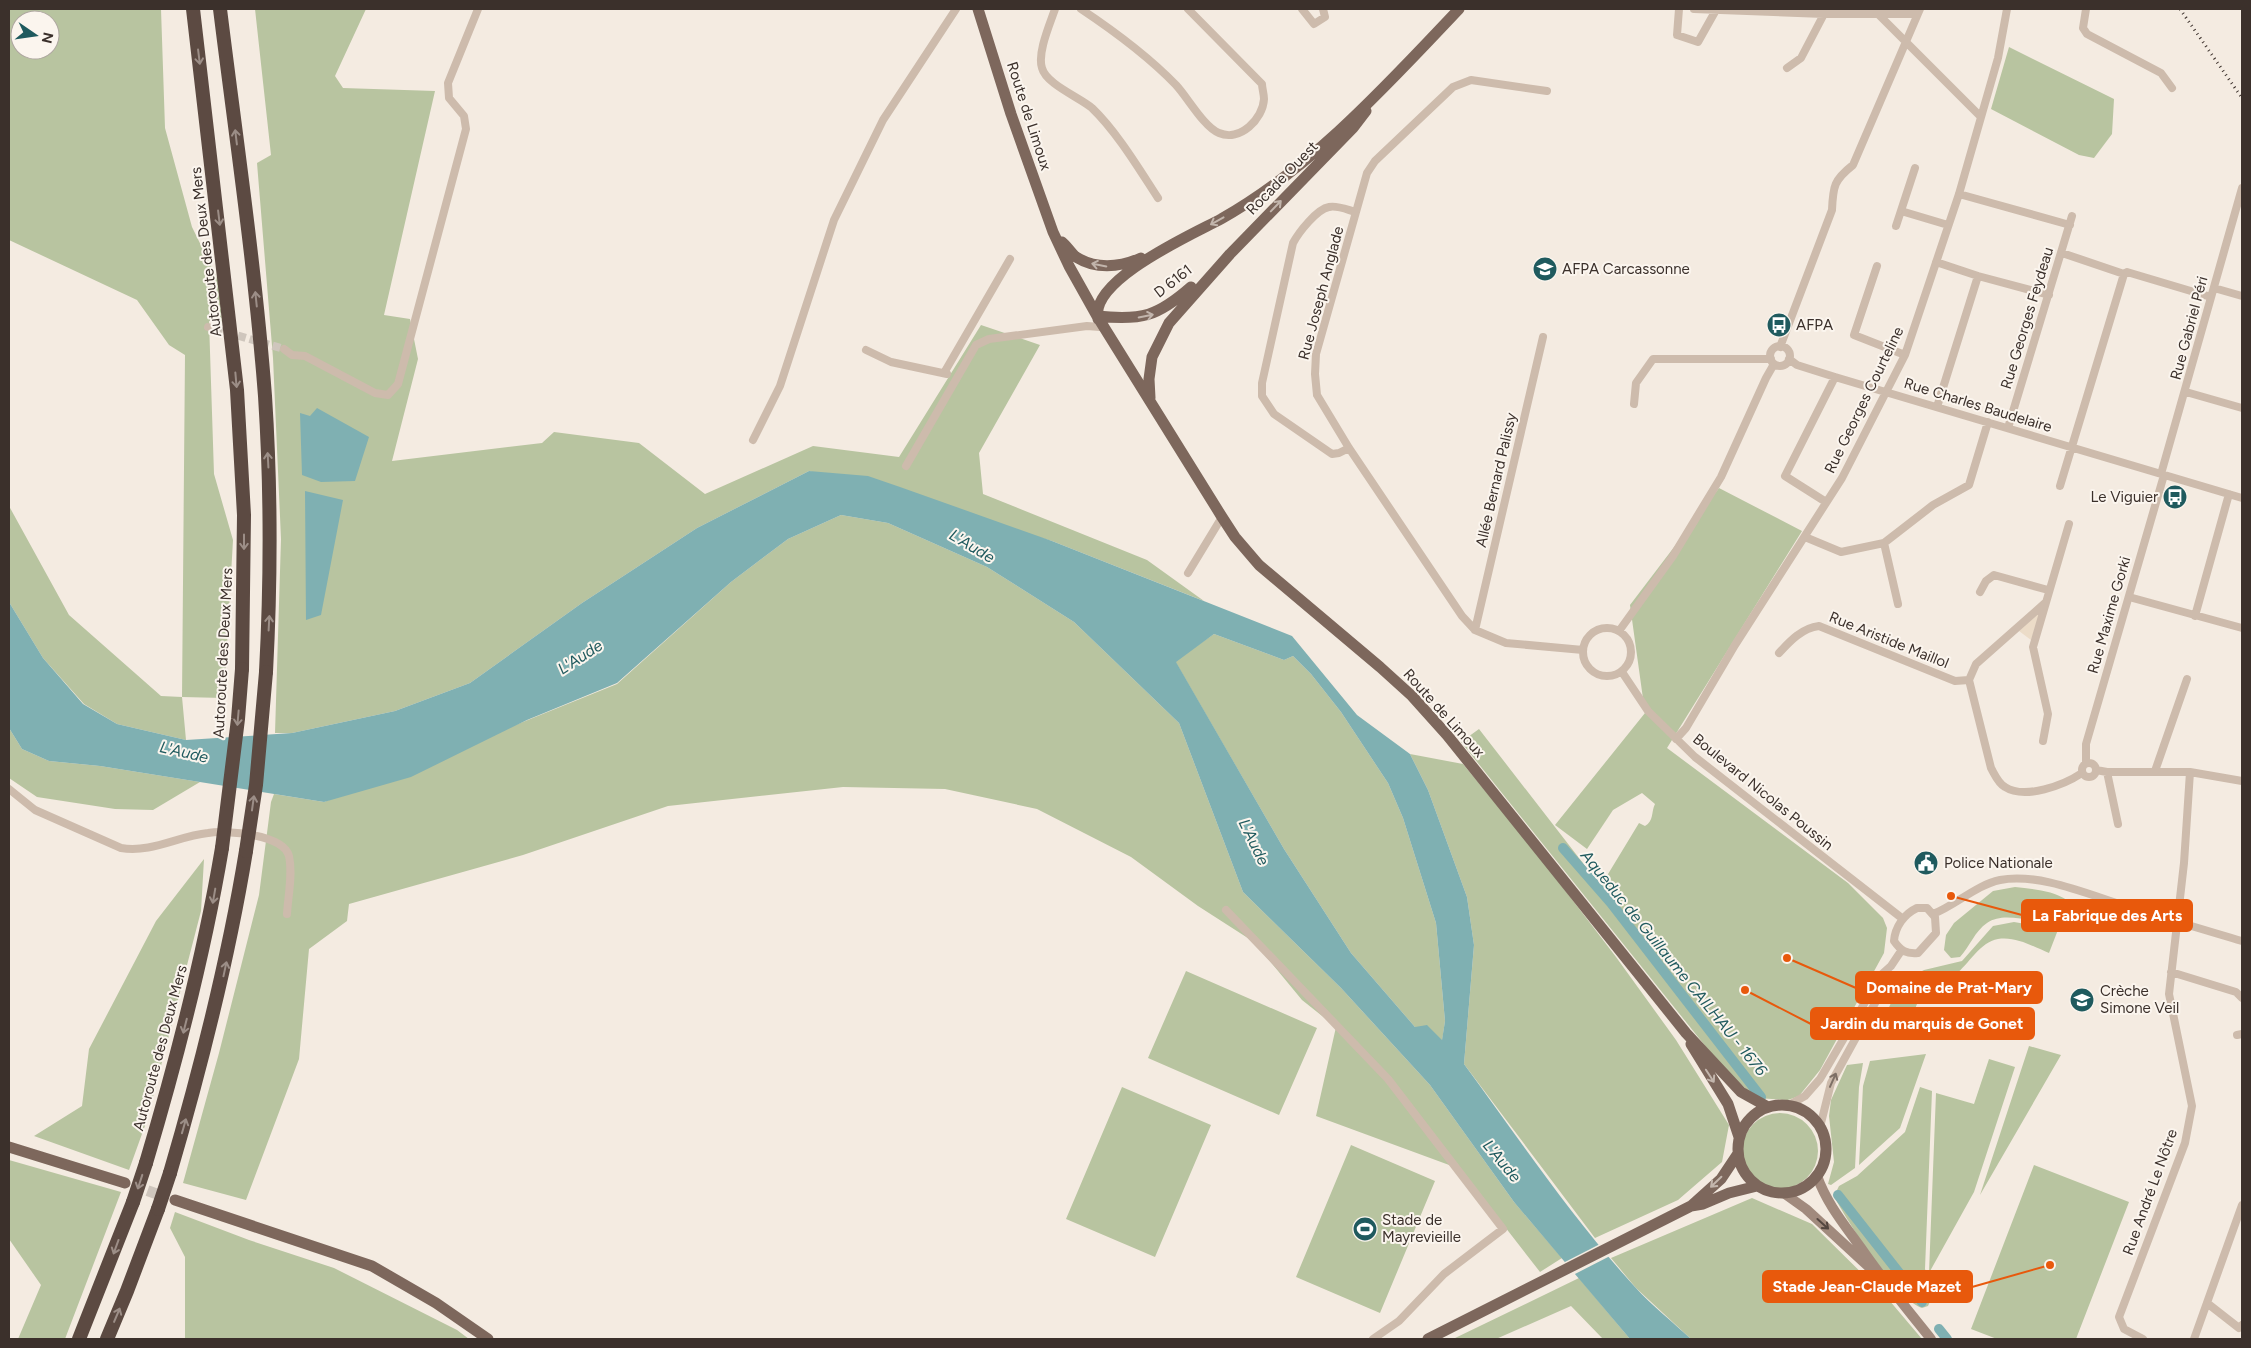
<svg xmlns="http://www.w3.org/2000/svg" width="2251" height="1348" viewBox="0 0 2251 1348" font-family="Figtree,sans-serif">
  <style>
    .green { fill: #b8c4a0; fill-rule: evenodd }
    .plaza { fill: #ecdcc8 }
    .water { fill: #7fb0b2; fill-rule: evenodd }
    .pier { fill: #f4ebe1 }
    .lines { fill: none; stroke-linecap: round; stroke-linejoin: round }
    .canal { stroke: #7fb0b2; stroke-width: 10 }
    .minor-tunnel { stroke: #cfc6bd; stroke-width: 8; stroke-dasharray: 8 4; stroke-linecap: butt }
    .primary-tunnel { stroke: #cfc6bd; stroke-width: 11; stroke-dasharray: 11 5.5; stroke-linecap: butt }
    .minor { stroke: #cdbbac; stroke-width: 8 }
    .secondary { stroke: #a18a7d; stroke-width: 10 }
    .primary { stroke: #7d675c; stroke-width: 11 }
    .motorway { stroke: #5c4a42; stroke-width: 14 }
    .rail { stroke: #3b302b; stroke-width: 3; stroke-dasharray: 1 4; stroke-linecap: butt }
    .motorway-bridge { stroke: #5c4a42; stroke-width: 14 }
    .oneway { stroke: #9c8e87 }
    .oneway2 { stroke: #c2b5ac }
    .oneway3 { stroke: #7d6f65 }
    .oneway4 { stroke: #544640 }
    .labels { text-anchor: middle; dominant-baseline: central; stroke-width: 4; stroke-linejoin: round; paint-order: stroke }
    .street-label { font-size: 15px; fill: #3b302b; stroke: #fbf5ee }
    .poi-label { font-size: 15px; fill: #3b302b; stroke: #fbf5ee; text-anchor: start }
    .water-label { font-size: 16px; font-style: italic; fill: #1f5a5e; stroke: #fbf5ee }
    .leader { fill: none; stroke: #e8590c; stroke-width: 2 }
    .callout-dot { fill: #e8590c; stroke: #fbf5ee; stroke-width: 2 }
    .callout { fill: #e8590c; stroke: #e8590c; stroke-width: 2 }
    .callout-label { font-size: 16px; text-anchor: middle; font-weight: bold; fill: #fff }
  </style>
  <rect width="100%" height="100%" fill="#f4ebe1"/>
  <path class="green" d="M9,9H161L165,128L192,227L219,282L222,323L209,321L214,474L233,540L224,698L182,697L186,740L117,724L84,704L43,658L9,602V506L69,615L161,696L182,697L185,355L169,345L137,300L9,240ZM20,20H50V50H20Z
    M255,9H366L335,76L343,88L435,91L384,315L410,319L418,359L392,461L542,443L554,432L639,443L705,494L813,446L899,457L981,325L1040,345L979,453L983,494L1147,560L1204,601L1052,541L809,471L697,528L582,603L470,683L395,711L292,733H275L281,539L273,358L257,163L271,155Z
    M2009,47L2114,99L2112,134L2094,158L2079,155L1991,109Z
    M1719,488L1802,531L1667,748L1848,883L1883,918L1887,928L1884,953L1820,1070L1799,1096L1788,1100L1756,1098L1723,1068L1461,742L1479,729L1603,889L1602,884L1639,823L1645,826C1654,821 1651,812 1655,804L1642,793L1613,810L1587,849L1555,825L1645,713L1630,605Z
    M841,515L888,523L987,567L1074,622L1179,723L1243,892L1341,988L1430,1085L1514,1202L1562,1258L1540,1272L1460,1169L1316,1116L1336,1027L1302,1000L1254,942L1198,906L1131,857L1037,809L945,789L843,787L668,806L523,855L349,904L347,921L309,949L299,1059L246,1200L183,1183L219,1053L259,895L271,802L274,794L324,802L617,684L731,582L788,539Z
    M1214,634L1284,660L1293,656L1311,674L1341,712L1388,783L1403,818L1436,923L1445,1021L1442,1041L1415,1027L1351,953L1284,849L1175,661Z
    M9,728L22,749L49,761L100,766L200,782L153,810L115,809L37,797L9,778Z
    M1410,754L1463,764L1535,851L1616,957L1676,1040L1729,1125L1722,1162L1678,1200L1595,1238L1464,1064L1474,945L1467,897L1428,790Z
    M204,859L201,911L147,1120L129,1170L34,1136L82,1106L89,1049L156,921Z
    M2015,887C2032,889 2052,890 2067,900L2063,916C2038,930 2009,908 1987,923C1975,931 1970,946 1960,957L1951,958L1944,950L1946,935L1954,923L1993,891Z
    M2014,922L2037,926L2061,922L2049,953C2034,947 2016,936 1998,939C1980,942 1969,964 1955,975C1945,983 1930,983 1922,994C1914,1007 1911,1024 1907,1038L1879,1031L1896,991L1910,977L1924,970L1962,961L1993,926Z
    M1186,971L1317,1028L1279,1115L1148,1058Z
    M2029,1046L2061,1055L1980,1195Z
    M1926,1054L1900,1128L1859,1165L1863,1086L1870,1061Z
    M1989,1059L2015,1067L1974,1192L1929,1273L1936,1093L1974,1104Z
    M1863,1063L1859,1087L1855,1168L1831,1185L1828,1184L1834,1162L1829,1116L1831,1100L1847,1065Z
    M1122,1087L1211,1125L1155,1257L1066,1219Z
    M1920,1087L1932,1091L1925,1269L1933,1295L1928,1306L1922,1308C1898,1301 1846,1220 1834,1196L1839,1186L1857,1176L1905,1132Z
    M1742 1151a38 38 0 1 1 76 0a38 38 0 1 1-76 0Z
    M1351,1145L1435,1181L1380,1313L1296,1277Z
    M9,1160L121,1192L65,1339H18L41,1285L9,1239Z
    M2034,1165L2129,1202L2076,1339H1997L1971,1329Z
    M1752,1198L1812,1224L1889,1300L1922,1339H1691L1636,1288L1611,1258Z
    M175,1212L249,1240L334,1268L457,1330L469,1339L185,1338V1257L170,1228Z
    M1579,1278L1630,1339H1603L1571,1306L1496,1339H1453Z"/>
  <path class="plaza" d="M2041,611L2031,640L2019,631Z"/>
  <path class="water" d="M317,408L369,437L355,481L321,482L302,475L300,413L310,416Z
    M809,471L868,476L900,487L1052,541L1292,636L1357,715L1410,754L1428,790L1467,897L1474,945L1464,1064C1519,1139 1572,1218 1635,1287C1652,1306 1673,1322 1691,1339H1630L1514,1202L1430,1085L1341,988L1243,892L1179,723L1074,622L987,567L888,523L841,515L788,539L731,582L617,683L527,720L411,777L324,802L100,766L49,761L22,749L9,728V602L43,658L83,704L117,724L186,740L292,733L395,711L470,683L582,603L697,528ZM1214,634L1284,660L1293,656L1311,674L1341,712L1388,783L1403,818L1436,923L1445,1021L1442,1040L1427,1025L1415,1027L1351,953L1284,849L1176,662Z
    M305,491L343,500L321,615L306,620Z"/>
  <path class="pier" d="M1602,1243L1612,1255L1573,1275L1563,1263Z"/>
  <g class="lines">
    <path class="canal" d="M1563,848L1611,903L1761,1097
      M1838,1195L1922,1302
      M1939,1329L1947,1339"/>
    <path class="minor-tunnel" d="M215,329L284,349"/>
    <path class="primary-tunnel" d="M132,1185L168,1198"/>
    <path class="minor" d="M1055,9C1050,24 1037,53 1042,68C1046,84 1079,97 1092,108C1117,132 1139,169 1158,198
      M1081,9C1114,31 1148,56 1176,85C1188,98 1204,127 1219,133C1240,142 1263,119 1264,99C1264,94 1262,88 1262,84L1188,9
      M1302,9L1314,24L1325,17L1323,9
      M1679,9L1677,35L1698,42L1716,10
      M1694,9L1824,14H1917
      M2086,9L2083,28L2087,34L2161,73L2172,88
      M1878,14L1980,116
      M1787,68L1801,58L1824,14
      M1547,91L1471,80L1453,87L1375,161L1367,173L1316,354L1315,374L1317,395L1349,448L1462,616L1475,630L1506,643L1583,650
      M1959,194L2070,225
      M1901,211L1948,225
      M1896,226L1915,168
      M2062,253L2124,274L2127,272L2211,297
      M1936,262L1978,276L2049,295
      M1877,266L1854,335L1905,355
      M2214,288L2242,296
      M208,327L215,329
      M1770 356a10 10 0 1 1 20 0a10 10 0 1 1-20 0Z
      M1780,347L1832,210C1833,186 1834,180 1853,165L1920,9
      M284,349L292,355L305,356L375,393L388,395L398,384L466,129L464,116L449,98L448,83L478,9
      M866,350L891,362L947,374
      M1789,359L1797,365L1835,377L2242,498
      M944,373L1010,259
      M2186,392L2242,408
      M1634,404L1636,383L1653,359H1771
      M1937,407L1978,276
      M2008,428L2072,216
      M753,440L780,386L834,220L883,120L956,9
      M1349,448L1339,453L1332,454L1274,414L1262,396V383L1293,243C1299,232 1317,209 1329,207C1337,205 1348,210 1356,212
      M906,466L976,345L989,339L1087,326L1100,327
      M2161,474L2242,188
      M2060,486L2124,274
      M1826,502L1785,476L1835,377
      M1805,537L1841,552L1884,543L1933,505L1969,485L1988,422
      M1884,543L1898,604
      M1188,573L1222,517
      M1980,592L1986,581L1994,575L2048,590
      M2129,597L2242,628
      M2045,603L1976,664L1969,680L1991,768C1995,775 1998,783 2005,787C2025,800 2064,785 2082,773
      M2195,616L2229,494
      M1583 652a24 24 0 1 1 48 0a24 24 0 1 1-48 0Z
      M1475,630L1543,337
      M1619,631L1673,556L1721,477L1766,378L1774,364
      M1779,653C1790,641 1802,628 1819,626L1955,681L1969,680
      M1622,672L1648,711L1695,757L1903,919
      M1676,739L1686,728L1735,645L1842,478L1905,355L1959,194L1998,58L2007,9
      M2043,741L2048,714L2033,647L2069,524
      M2086,763V744L2164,475
      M2082 770a7 7 0 1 1 14 0a7 7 0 1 1-14 0Z
      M2096,770L2107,772H2190L2242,781
      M2155,771L2187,679
      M2107,772L2118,824
      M9,789L35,810L121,848C152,853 178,836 208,833C226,830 283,834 289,856C293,874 288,896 287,914
      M1917,908H1927L1935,917L1936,933L1918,953C1906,954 1901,951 1894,941C1895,927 1904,914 1917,908Z
      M1226,910L1388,1079L1503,1229L1444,1274L1399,1321L1373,1339
      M1933,914C1956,905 1976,885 2000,880C2039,872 2092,896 2129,907C2167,919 2205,930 2242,941
      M2171,972L2236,992L2242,998
      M2237,1035L2242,1034
      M1789,1105L1805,1096L1820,1079L1881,975L1891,966L1901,951
      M1820,1127L1831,1083L1885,985L1888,969
      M2207,1303L2239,1328L2242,1325
      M2143,1339L2124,1329L2119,1317L2185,1143L2192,1106L2169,994L2184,863L2190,772
      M2194,1339L2242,1205"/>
    <path class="secondary" d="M1817,1176C1827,1204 1844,1224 1861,1248C1883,1280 1907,1309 1931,1339
      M1785,1194L1806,1209L1869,1267"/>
    <path class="primary" d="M978,9L1011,114L1053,232L1069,266L1097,316L1222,517L1235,537L1259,565L1380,667L1412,696L1447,735L1686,1033L1741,1092L1768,1107
      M1062,242C1067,246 1071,253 1076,257C1097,270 1120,267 1141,258
      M1097,316C1142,321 1158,316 1191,287
      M1098,319C1089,280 1193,234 1221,219C1313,167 1387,85 1459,9
      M1150,398L1149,379L1152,357L1169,323L1230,254L1353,128L1366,111
      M1691,1044L1728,1104L1739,1137
      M1738 1149a44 44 0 1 1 88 0a44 44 0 1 1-88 0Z
      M9,1147L125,1183
      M175,1200L372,1266L436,1303L488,1339
      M1691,1206L1703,1204L1729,1193L1757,1186
      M1428,1339L1691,1206L1721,1179L1737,1155"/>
    <path class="motorway" d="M193,9L237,390L244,515L242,669
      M220,9C236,138 255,266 265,396C271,488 271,579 266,672
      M146,1163C177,1059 204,955 222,848
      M170,1173C201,1067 228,961 246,851
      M79,1339L133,1202
      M107,1339L127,1291L158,1209"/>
    <path class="rail" d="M2180,9L2242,98"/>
    <path class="motorway-bridge" d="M222,848L238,719L242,669
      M246,851L256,785L266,672
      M133,1202L146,1163
      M158,1209L170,1173"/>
  </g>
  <defs><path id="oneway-shaft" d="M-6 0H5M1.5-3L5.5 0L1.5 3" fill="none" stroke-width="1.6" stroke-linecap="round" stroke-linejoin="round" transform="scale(1.25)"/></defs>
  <g class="oneway">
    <use href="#oneway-shaft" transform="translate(199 57) rotate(83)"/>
    <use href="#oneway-shaft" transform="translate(236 137) rotate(-97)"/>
    <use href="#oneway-shaft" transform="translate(219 218) rotate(83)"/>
    <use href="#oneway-shaft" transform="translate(256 299) rotate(-96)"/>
    <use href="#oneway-shaft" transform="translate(236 380) rotate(85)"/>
    <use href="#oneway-shaft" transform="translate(268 460) rotate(-93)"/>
    <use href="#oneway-shaft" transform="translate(244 542) rotate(90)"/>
    <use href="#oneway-shaft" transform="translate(269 623) rotate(-87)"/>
    <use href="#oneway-shaft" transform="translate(238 718) rotate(95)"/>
    <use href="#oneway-shaft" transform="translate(253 803) rotate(-82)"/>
    <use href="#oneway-shaft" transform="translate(214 896) rotate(100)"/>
    <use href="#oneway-shaft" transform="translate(225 969) rotate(-78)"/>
    <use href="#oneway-shaft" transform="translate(185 1026) rotate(104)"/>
    <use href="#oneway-shaft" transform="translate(184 1126) rotate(-74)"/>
    <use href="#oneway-shaft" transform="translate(140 1182) rotate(108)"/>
    <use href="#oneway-shaft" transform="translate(116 1247) rotate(110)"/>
    <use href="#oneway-shaft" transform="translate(117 1315) rotate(-67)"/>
  </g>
  <g class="oneway2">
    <use href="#oneway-shaft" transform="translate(1276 206) rotate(-46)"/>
    <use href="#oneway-shaft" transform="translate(1217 221) rotate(151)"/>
    <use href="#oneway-shaft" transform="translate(1099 265) rotate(-169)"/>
    <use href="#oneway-shaft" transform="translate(1146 316) rotate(-11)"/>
    <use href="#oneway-shaft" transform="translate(1710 1076) rotate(57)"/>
    <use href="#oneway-shaft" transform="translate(1716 1182) rotate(136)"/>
  </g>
  <use class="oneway3" href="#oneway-shaft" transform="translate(1833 1080) rotate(-66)"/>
  <use class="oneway4" href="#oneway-shaft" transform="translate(1823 1224) rotate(42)"/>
  <defs>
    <symbol id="university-disc" viewBox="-11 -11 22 22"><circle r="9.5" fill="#1f5a5e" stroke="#fbf5ee"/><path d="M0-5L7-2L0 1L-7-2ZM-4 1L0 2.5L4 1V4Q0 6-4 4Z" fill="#fff"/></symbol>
    <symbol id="bus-disc" viewBox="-11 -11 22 22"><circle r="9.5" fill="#1f5a5e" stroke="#fbf5ee"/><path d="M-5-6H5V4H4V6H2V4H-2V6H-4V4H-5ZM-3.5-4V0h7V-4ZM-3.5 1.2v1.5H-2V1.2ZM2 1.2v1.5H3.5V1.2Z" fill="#fff"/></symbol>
    <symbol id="civic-disc" viewBox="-11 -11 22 22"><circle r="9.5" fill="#1f5a5e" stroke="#fbf5ee"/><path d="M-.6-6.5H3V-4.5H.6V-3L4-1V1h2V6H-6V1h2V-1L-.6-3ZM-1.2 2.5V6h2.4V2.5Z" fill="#fff"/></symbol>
    <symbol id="school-disc" viewBox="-11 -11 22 22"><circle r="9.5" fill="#1f5a5e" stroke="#fbf5ee"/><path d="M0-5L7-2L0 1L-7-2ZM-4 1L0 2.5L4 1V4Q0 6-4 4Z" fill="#fff"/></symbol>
    <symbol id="stadium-disc" viewBox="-11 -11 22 22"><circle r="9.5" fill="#1f5a5e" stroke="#fbf5ee"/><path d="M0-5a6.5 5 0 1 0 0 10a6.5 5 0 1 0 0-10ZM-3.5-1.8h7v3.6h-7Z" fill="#fff"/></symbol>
  </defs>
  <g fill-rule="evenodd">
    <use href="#university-disc" x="1531" y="255" width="28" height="28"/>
    <use href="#bus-disc" x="1765" y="311" width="28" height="28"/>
    <use href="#bus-disc" x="2161" y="483" width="28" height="28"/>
    <use href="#civic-disc" x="1912" y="849" width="28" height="28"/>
    <use href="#school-disc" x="2068" y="986" width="28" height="28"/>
    <use href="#stadium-disc" x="1351" y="1215" width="28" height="28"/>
  </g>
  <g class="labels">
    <g class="street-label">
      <text transform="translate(1029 116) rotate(72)">Route de Limoux</text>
      <text transform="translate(1282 178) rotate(-46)">Rocade Ouest</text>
      <text transform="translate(206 252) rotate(-97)">Autoroute des Deux Mers</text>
      <text transform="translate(1173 281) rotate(-38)">D 6161</text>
      <text transform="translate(1321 293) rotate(-75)">Rue Joseph Anglade</text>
      <text transform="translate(2027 318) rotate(-73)">Rue Georges Feydeau</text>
      <text transform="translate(2189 328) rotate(-75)">Rue Gabriel Péri</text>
      <text transform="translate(1864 400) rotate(-64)">Rue Georges Courteline</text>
      <text transform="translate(1978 405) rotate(17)">Rue Charles Baudelaire</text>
      <text transform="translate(1496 480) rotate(-77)">Allée Bernard Palissy</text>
      <text transform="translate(2109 615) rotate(-74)">Rue Maxime Gorki</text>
      <text transform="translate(1889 640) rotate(22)">Rue Aristide Maillol</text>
      <text transform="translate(223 653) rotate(-87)">Autoroute des Deux Mers</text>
      <text transform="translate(1444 713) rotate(48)">Route de Limoux</text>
      <text transform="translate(1763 792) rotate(39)">Boulevard Nicolas Poussin</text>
      <text transform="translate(160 1048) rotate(-75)">Autoroute des Deux Mers</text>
      <text transform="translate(2150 1192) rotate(-70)">Rue André Le Nôtre</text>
    </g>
    <g class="poi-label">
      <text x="1562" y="269">AFPA Carcassonne</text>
      <text x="1796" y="325">AFPA</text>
      <text x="2158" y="497" text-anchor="end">Le Viguier</text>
      <text x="1944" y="863">Police Nationale</text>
      <text x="2100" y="991">Crèche<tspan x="2100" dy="17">Simone Veil</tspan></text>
      <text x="1382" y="1220">Stade de<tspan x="1382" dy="17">Mayrevieille</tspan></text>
    </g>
    <g class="water-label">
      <text transform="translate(972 546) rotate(31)">L'Aude</text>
      <text transform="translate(580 657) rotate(-33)">L'Aude</text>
      <text transform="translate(184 752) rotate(13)">L'Aude</text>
      <text transform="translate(1254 842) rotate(64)">L'Aude</text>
      <text transform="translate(1674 963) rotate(51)">Aqueduc de Guillaume CAILHAU - 1676</text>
      <text transform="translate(1502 1161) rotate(50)">L'Aude</text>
    </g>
  </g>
  <path class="leader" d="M1951 896L2022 915M1787 958L1856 988M1745 990L1811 1024M2050 1265L1972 1287"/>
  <g class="callout-dot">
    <circle cx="1951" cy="896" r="5"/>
    <circle cx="1787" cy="958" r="5"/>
    <circle cx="1745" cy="990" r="5"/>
    <circle cx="2050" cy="1265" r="5"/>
  </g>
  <g class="callout">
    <rect x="2022" y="900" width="170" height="31" rx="5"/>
    <rect x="1856" y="972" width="186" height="31" rx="5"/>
    <rect x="1811" y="1008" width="223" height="31" rx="5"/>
    <rect x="1763" y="1271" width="209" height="31" rx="5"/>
  </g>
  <g class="callout-label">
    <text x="2107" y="921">La Fabrique des Arts</text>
    <text x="1949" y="993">Domaine de Prat-Mary</text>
    <text x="1922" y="1029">Jardin du marquis de Gonet</text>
    <text x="1867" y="1292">Stade Jean-Claude Mazet</text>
  </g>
  <rect width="2251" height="1348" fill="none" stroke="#3b302b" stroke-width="20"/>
  <g transform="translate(35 35) rotate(103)"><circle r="24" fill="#fbf5ee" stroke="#aea6a0"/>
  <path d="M0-4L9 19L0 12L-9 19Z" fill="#1f5a5e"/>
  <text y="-8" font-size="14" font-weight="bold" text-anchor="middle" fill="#3b302b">N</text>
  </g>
</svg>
